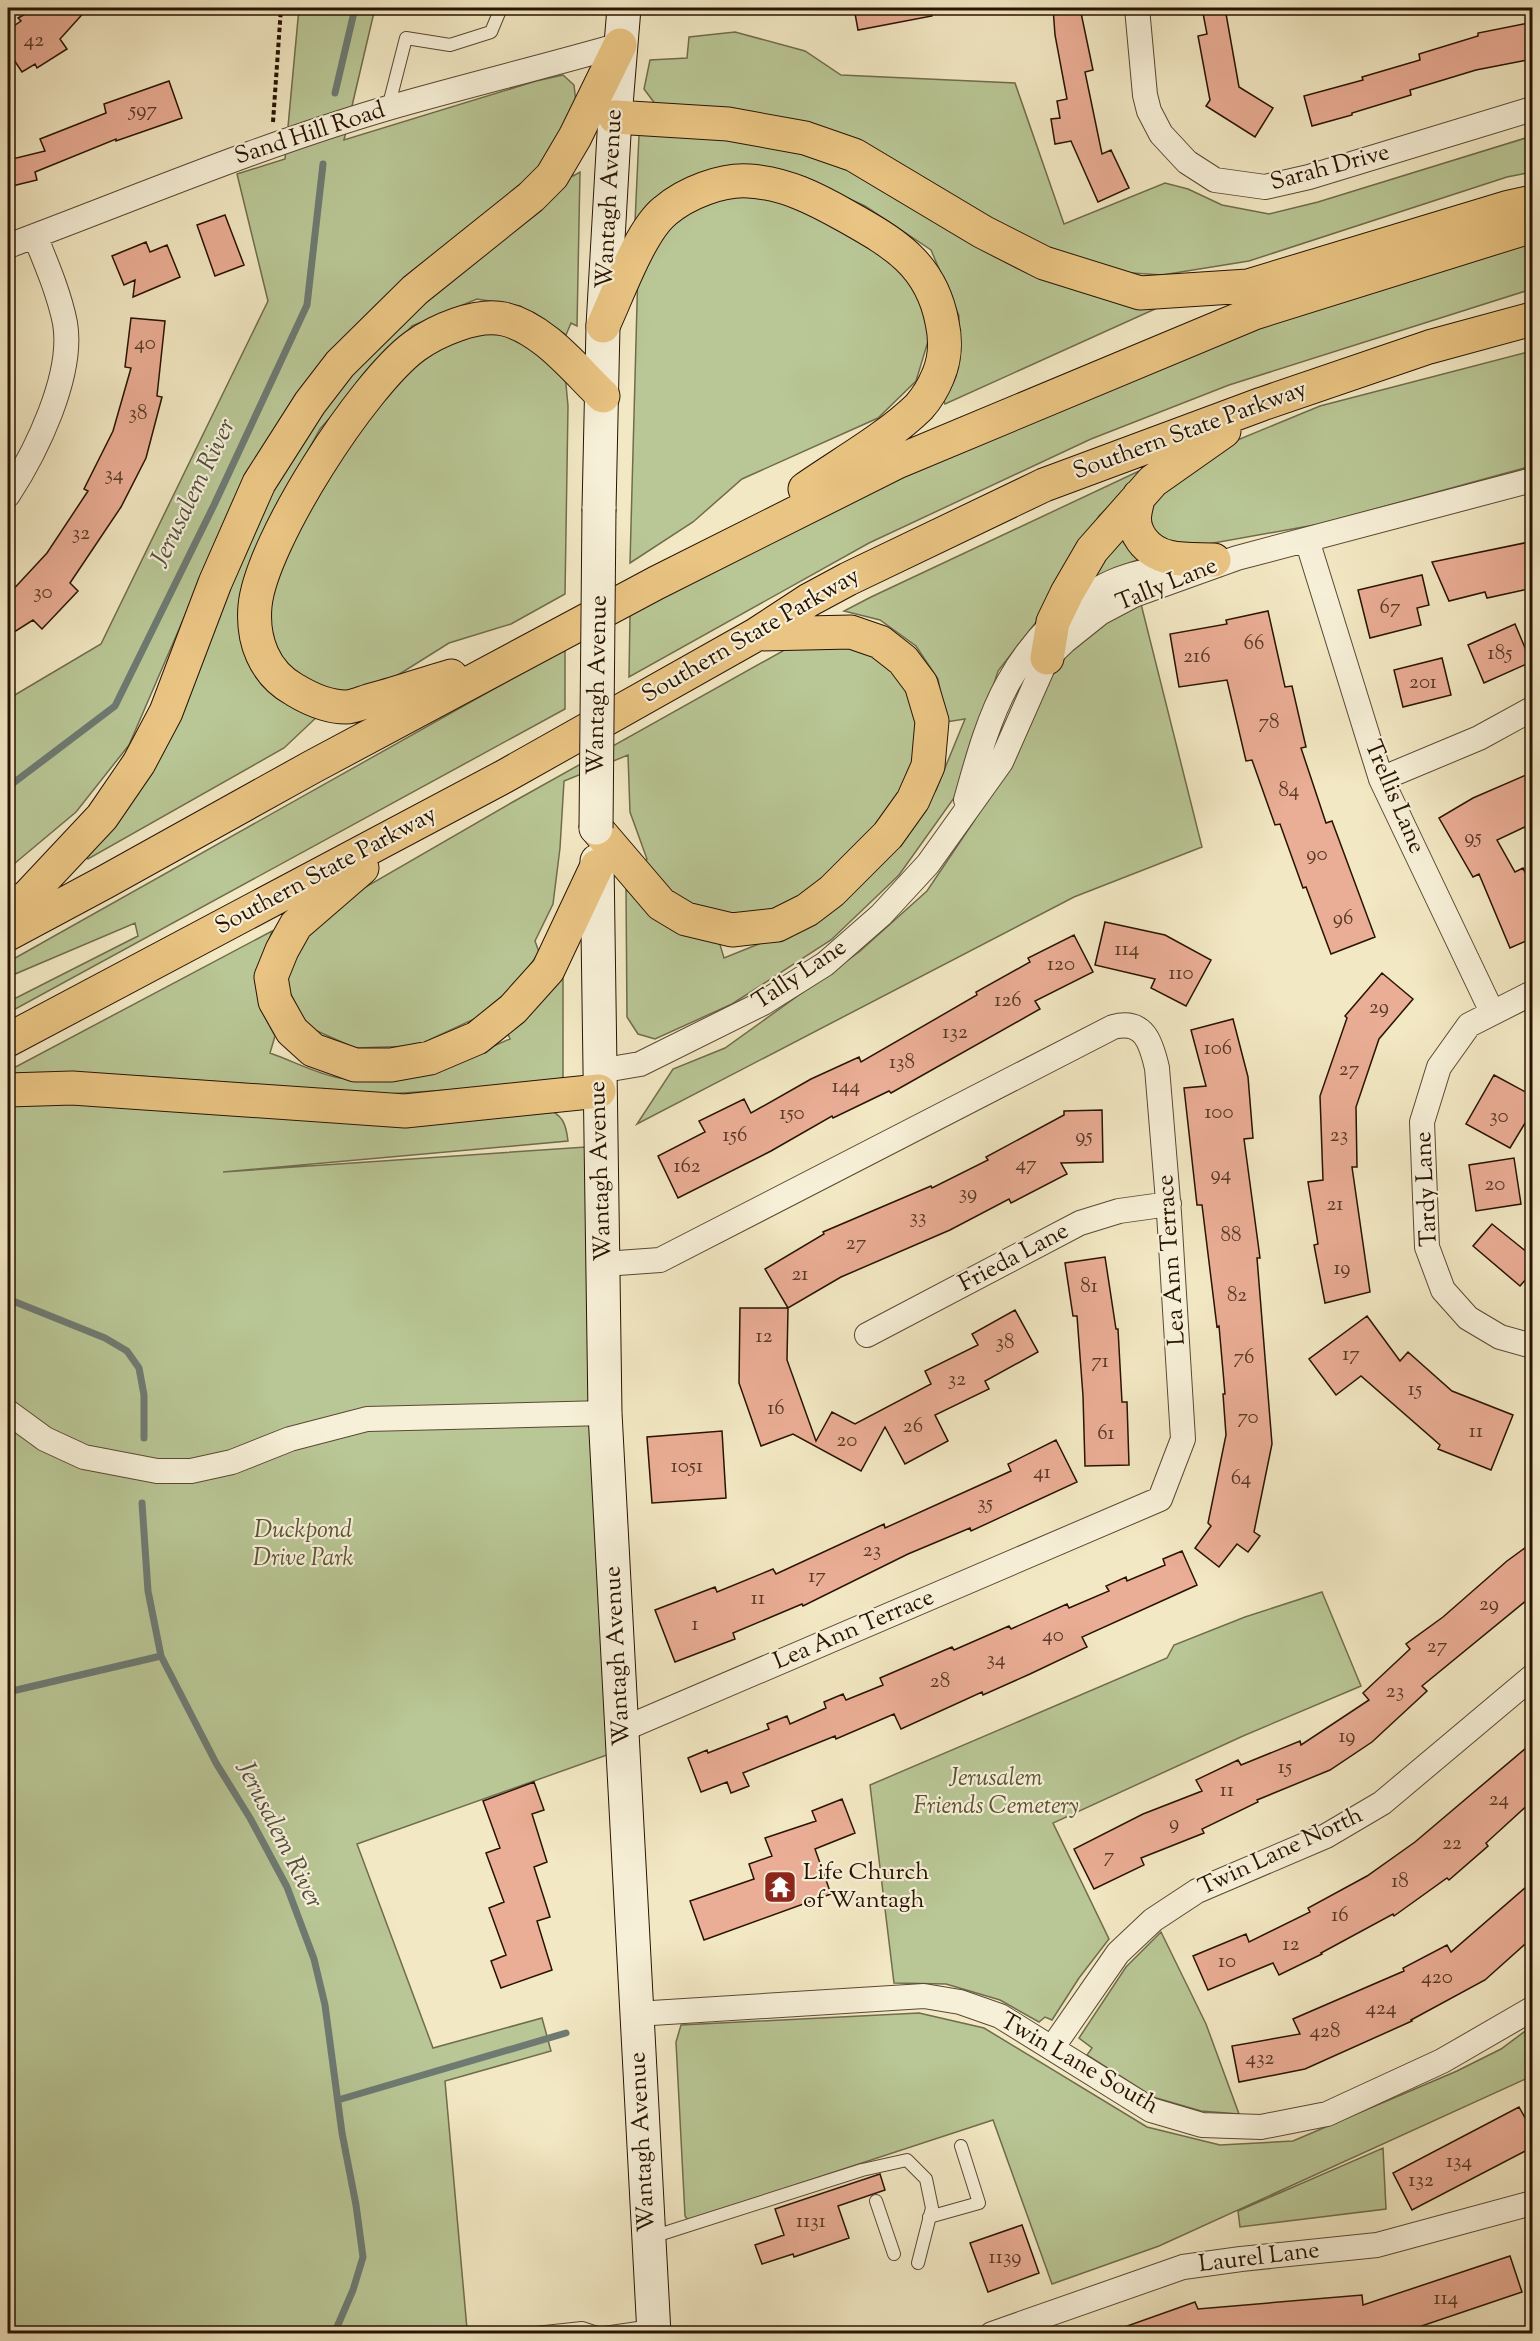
<svg xmlns="http://www.w3.org/2000/svg" width="1540" height="2341" viewBox="0 0 1540 2341" font-family="'Sorts Mill Goudy',serif">
  <style>
    .green { fill: #b9c695; stroke: #706c4c; stroke-width: 1.5 }
    .lines { fill: none; stroke-linecap: round; stroke-linejoin: round }
    .stream { stroke: #6e7a72; stroke-width: 7 }
    .building { fill: #eaad95; stroke: #281302; stroke-width: 1.5 }
    .lane-casing { stroke: #5a4832; stroke-width: 14 }
    .street-casing { stroke: #5a4832; stroke-width: 26 }
    .secondary-casing { stroke: #281302; stroke-width: 35 }
    .highway-casing { stroke: #281302; stroke-width: 35 }
    .path { stroke: #281302; stroke-width: 4; stroke-dasharray: 4.5 3; stroke-linecap: butt }
    .lane { stroke: #f7f0d8; stroke-width: 12 }
    .street { stroke: #f7f0d8; stroke-width: 24 }
    .secondary { stroke: #f7f0d8; stroke-width: 33 }
    .highway { stroke: #e9c482; stroke-width: 33 }
    .secondary-bridge-casing { stroke: #281302; stroke-width: 35; stroke-linecap: butt }
    .secondary-bridge { stroke: #f7f0d8; stroke-width: 33 }
    .labels { text-anchor: middle; dominant-baseline: central; stroke-width: 4.5; stroke-linejoin: round; paint-order: stroke }
    .number-label { font-size: 21px; fill: #583a27 }
    .street-label { font-size: 24px; fill: #281302; stroke: #f7f0d8 }
    .park-label { font-size: 24px; font-style: italic; fill: #5b5235; stroke: #f7f0d8 }
    .poi-label { font-size: 24px; fill: #281302; stroke: #f7f0d8; text-anchor: start }
    .water-label { font-size: 26px; font-style: italic; fill: #514f43; stroke: #f7f0d8 }
  </style>
  <rect width="100%" height="100%" fill="#f2e8c3"/>
  <filter id="stains"><feTurbulence type="fractalNoise" baseFrequency=".00333" numOctaves="4"/><feColorMatrix values="0 0 0 0 .2 0 0 0 0 .09 0 0 0 0 .02 0 0 0 .5 -.17"/></filter>
  <radialGradient id="worn" r=".72"><stop offset=".6" stop-color="#630" stop-opacity="0"/><stop offset="1" stop-color="#630" stop-opacity=".3"/></radialGradient>
  <path class="green" d="M299,8H375L344,140L536,81L563,75L574,85L576,103L540,166L477,225L376,305L289,406L202,576L129,745L76,812L8,869V699L101,644L268,301L237,174L285,159Z
    M735,32L805,51L841,75L1015,83L1064,224L1165,183L1188,189L1222,205L1269,214L1318,202L1532,136V172L1507,177L1249,261L1162,275L1103,271L1058,256L879,154L656,105L644,89L650,60L687,58L689,37Z
    M646,128L822,154L1154,302L1155,309L945,404L942,398L956,365L959,316L931,250L865,206L790,172L635,222L639,135Z
    M571,168L573,176L580,172L577,326L571,323L566,335L520,306L477,299L412,326L320,429L272,516L242,614L320,714L284,748L88,859L84,850L258,514L309,421L401,317Z
    M746,189L832,216L897,261L921,297L929,338L916,381L878,418L742,479L693,522L630,563L638,267L654,236L693,206Z
    M1532,235V289L1229,385L1091,439L869,543L629,677L630,614L837,500L1209,338Z
    M499,324L565,374L568,406L565,594L511,624L449,643L390,680L350,694L306,683L272,653L261,614L315,487L385,388L442,335Z
    M1532,351V466L1320,524L1175,550L1153,543L1142,507L1223,446L1320,406Z
    M1154,464L1099,516L1040,617L998,671L959,791L899,875L831,940L732,1004L655,1039L638,1034L627,1017L626,890L718,938L724,958L801,927L878,865L936,790L965,719L946,722L938,679L916,646L880,620L844,611L871,597Z
    M1123,527L1143,558L1124,565L1087,584Z
    M1141,604L1202,847L1074,897L637,1124L673,1069L725,1048L859,952L927,891L974,821L1060,661L1097,627Z
    M797,643L869,645L909,684L923,736L915,776L868,837L793,906L755,917L697,908L666,891L642,865L647,859L630,812L628,755L564,781L560,848L553,904L535,941L539,952L521,979L483,1015L416,1046L355,1048L308,1027L286,985L291,944L324,911L511,803Z
    M565,649V709L8,1013V1002L138,936L135,923L8,977V962Z
    M272,931L256,981L261,1010L275,1036L270,1053C293,1061 317,1074 340,1078C402,1089 455,1062 510,1039L506,1029L563,967V1077L558,1083L387,1094L138,1076H8V1071Z
    M70,1097L546,1108C563,1115 566,1124 568,1141L223,1172L586,1147L607,1755L357,1844L433,2048L542,2018L551,2051L445,2081L467,2329L461,2333H8V1106Z
    M1322,1592L1361,1686L1243,1736L1053,1823L1109,1939L1079,1978L1052,2020L1045,2017L1039,2022L1000,2000L946,1984L894,1983L870,1785L1167,1658L1174,1645L1245,1617Z
    M1161,1932L1206,2024L1239,2114L1201,2111L1153,2097L1087,2055L1092,2048L1079,2038L1126,1967Z
    M919,2013L984,2028L1147,2127L1220,2145L1293,2141L1457,2071L1501,2049L1532,2026V2076L1159,2246L1052,2284L993,2120L688,2220L685,2216L676,2042L681,2025Z
    M1383,2148L1386,2209L1240,2227L1238,2211Z"/>
  <g class="lines">
    <path class="stream" d="M335,93L355,8
      M8,787L115,706L214,505L307,305L323,164
      M8,1299L105,1338L127,1351L139,1368L144,1395V1438
      M142,1503L148,1591L161,1656L216,1763L250,1818L287,1887L314,1959L325,2005L342,2133L356,2205L363,2257L353,2290L334,2334
      M8,1692L161,1656
      M338,2100L566,2033"/>
  </g>
  <path class="building" d="M36,8H88L60,39L67,49L37,68L35,64L22,72L8,51V30L21,21L18,18Z
    M854,8H931L932,16L858,30Z
    M1053,8H1080L1093,70L1085,72L1102,154L1111,150L1129,188L1098,202L1071,141L1055,144L1051,119L1060,118L1057,101L1067,99L1055,35Z
    M1202,8H1225L1239,87L1273,108L1255,137L1206,106L1210,100L1198,36L1207,34Z
    M1533,22V59L1476,70L1410,90L1411,95L1352,113V115L1312,126L1304,96L1363,80L1362,77L1420,60L1419,54L1478,36V33Z
    M169,81L182,118L116,141V139L35,172L37,180L8,187V160L45,151L40,139L106,113L104,104Z
    M225,215L244,265L215,276L197,225Z
    M146,242L150,252L167,245L180,277L133,297L135,280L124,285L112,256Z
    M131,318L165,321L157,396L162,397L146,458L121,507L70,583L78,591L42,629L33,620L8,636V595L47,553L88,491L84,489L113,431L131,368L125,367Z
    M1529,542L1533,560V588L1487,598L1485,592L1449,601L1432,562Z
    M1422,575L1429,605L1417,608L1421,625L1370,638L1358,590Z
    M1268,611L1285,687L1292,686L1306,747L1301,748L1326,823L1332,821L1375,937L1331,954L1306,887L1303,888L1280,824L1275,825L1252,760L1246,761L1227,680L1179,687L1170,634L1227,624L1226,620Z
    M1515,624L1531,662L1484,683L1468,645Z
    M1442,658L1451,695L1403,707L1394,670Z
    M1533,772V823L1497,840L1515,872L1523,868L1533,890V938L1510,948L1479,874L1473,877L1439,818L1473,798Z
    M1105,922L1165,935L1211,960L1186,1006L1151,988L1155,979L1095,965Z
    M1074,935L1093,972L1035,1001L1040,1009L891,1093L889,1091L833,1118L832,1116L771,1151L678,1198L658,1156L705,1132L699,1121L744,1099L751,1113L811,1079L859,1057L861,1062L977,995L976,992L1030,962L1028,958Z
    M1382,973L1413,999L1379,1039L1356,1107L1357,1167H1352L1370,1292L1325,1303L1314,1245L1318,1244L1308,1182L1323,1180L1320,1096L1347,1018L1345,1016Z
    M1233,1019L1248,1077L1253,1138L1244,1139L1260,1258H1257L1272,1444L1254,1532L1260,1536L1248,1552L1237,1544L1219,1567L1195,1548L1211,1526L1208,1523L1226,1435L1223,1394H1225L1219,1326L1217,1327L1202,1205H1197L1184,1088L1206,1086L1191,1030Z
    M1494,1075L1533,1096V1110L1510,1148L1466,1124Z
    M1102,1110L1103,1162L1061,1163L1067,1174L1011,1203L1009,1199L950,1230L841,1277L788,1308L765,1269L824,1234L823,1232L931,1186L932,1188L988,1160L986,1157L1064,1115V1111Z
    M1514,1158L1521,1204L1476,1211L1469,1165Z
    M1492,1224L1533,1257V1271L1520,1286L1473,1246Z
    M1105,1257L1116,1329H1118L1122,1402H1127L1129,1465L1085,1466L1083,1396L1077,1316H1073L1065,1263Z
    M740,1308H788L787,1360L816,1441L832,1412L855,1424L931,1384L925,1371L978,1345L972,1334L1015,1310L1038,1352L985,1381L989,1389L935,1415L948,1441L905,1464L885,1427L861,1471L793,1434L761,1446L739,1383Z
    M1367,1316L1400,1361L1408,1352L1452,1391L1513,1415L1491,1470L1438,1449L1440,1445L1361,1376L1336,1395L1309,1359Z
    M722,1431L726,1498L652,1503L647,1437Z
    M1056,1440L1077,1482L971,1531L970,1528L908,1554L803,1606L802,1604L733,1633L735,1639L675,1662L655,1610L715,1587L717,1592L773,1569L776,1574L884,1524L885,1528L1011,1471L1008,1464Z
    M1533,1542V1595L1422,1686L1427,1691L1372,1742L1330,1770L1257,1800L1258,1802L1202,1829L1204,1833L1141,1858L1144,1865L1094,1889L1074,1849L1143,1814L1202,1791L1196,1780L1238,1760L1241,1765L1300,1741L1301,1745L1369,1700L1363,1693L1410,1649L1406,1644L1443,1617L1507,1561Z
    M1182,1551L1197,1585L1082,1637L1087,1647L1030,1674L983,1695L982,1692L901,1729L894,1714L836,1739L835,1736L743,1773L749,1786L731,1793L727,1782L701,1792L688,1758L707,1750L708,1753L718,1749L769,1729L767,1724L787,1716L790,1724L826,1708L824,1702L843,1694L846,1700L883,1685L880,1678L952,1647L954,1650L1009,1626L1011,1629L1067,1604L1069,1608L1109,1591L1106,1586L1126,1577L1127,1581L1165,1565L1163,1559Z
    M1533,1742V1800L1486,1843L1488,1846L1449,1880L1447,1878L1394,1916L1393,1914L1321,1953L1322,1954L1279,1975L1273,1963L1208,1990L1193,1956L1246,1934L1249,1942L1310,1912L1308,1908L1367,1876L1415,1842Z
    M534,1782L544,1810L532,1814L547,1862L534,1867L550,1917L537,1921L552,1970L501,1988L491,1961L506,1955L489,1908L504,1902L486,1853L500,1848L483,1801Z
    M842,1799L855,1833L815,1849L831,1894L704,1940L690,1901L754,1879L749,1864L772,1856L765,1838L816,1821L812,1811Z
    M1533,1881V1937L1485,1980L1411,2020L1412,2021L1305,2069L1239,2082L1232,2046L1300,2034L1293,2019L1404,1971L1403,1968L1447,1945L1451,1952Z
    M1519,2107L1533,2132V2147L1412,2210L1393,2173Z
    M880,2174L885,2190L838,2206L849,2238L794,2257L793,2254L762,2264L755,2245L784,2235L775,2209Z
    M1022,2225L1039,2273L988,2292L970,2243Z
    M1510,2256L1522,2292L1398,2334H1113V2331L1195,2302L1198,2309L1362,2295L1363,2305Z"/>
  <g class="lines">
    <defs>
      <path id="lane" d="M388,108L406,38L450,45L491,32L501,8
        M876,2201L894,2254
        M929,2217L979,2203L961,2146
        M652,2237L862,2170L907,2160L926,2179L932,2208L918,2263
        M526,2334L582,2328L597,2333
        M597,2334L652,2326"/>
      <path id="street" d="M1137,8L1145,95L1149,111L1161,134L1187,162L1215,180L1265,187L1309,177L1532,109
        M8,246C134,199 258,146 388,108C465,86 543,67 620,45
        M8,495C36,452 74,375 65,323C59,293 46,263 35,236
        M1307,540L1381,779L1492,1012
        M1381,779L1479,738L1532,709
        M966,800C977,761 988,719 1008,683C1031,641 1068,602 1112,582C1135,572 1159,568 1184,565
        M1532,993L1469,1025L1439,1067L1422,1122L1427,1247L1443,1290L1468,1318L1500,1337L1532,1346
        M599,1071L640,1064L763,1003L825,964L881,915L928,864L1001,762L1047,658L1065,641L1100,613L1134,595L1237,558L1532,480
        M604,1264L660,1260L1113,1027C1144,1019 1151,1042 1157,1068L1169,1213L1183,1439L1160,1499L621,1730
        M867,1335L1080,1223L1119,1211L1169,1204
        M8,1412L45,1439L84,1457L157,1471H191L232,1462L290,1439L367,1419L605,1413
        M636,2014L924,1996L960,2002L1000,2016L1151,2110L1202,2125L1261,2127L1327,2114L1442,2061L1532,2009
        M1052,2048L1118,1953L1153,1920L1197,1891L1326,1836L1382,1803L1532,1677
        M992,2334L1183,2267L1241,2259L1377,2245L1532,2203"/>
      <path id="secondary" d="M599,509L603,326L615,117L624,8
        M597,861L605,1413L654,2334"/>
      <path id="highway" d="M615,117L728,124L805,138L854,155L983,232L1044,263L1140,293L1248,286L1509,207L1532,202
        M603,326C618,294 640,231 665,211C686,193 722,179 749,181C785,183 816,199 846,216C894,243 931,264 942,322C946,340 945,360 938,376C934,386 926,399 919,407C886,439 842,463 805,489
        M1139,496C1134,513 1131,525 1142,540C1159,563 1188,559 1214,560
        M1047,658L1053,622L1067,593L1092,550L1153,481L1224,431
        M451,676C423,684 396,694 368,701C362,703 353,707 346,707C328,707 310,699 295,690C264,673 252,640 255,606C261,542 363,384 415,346C436,331 476,313 504,319C543,328 575,369 603,396
        M596,828L661,904L686,919L732,930L777,925L807,910L832,891L888,835L913,800L928,766L932,721L921,684L903,660L880,642L851,632L757,634
        M362,868L296,925L282,950L271,977L275,1001L292,1031L313,1050L355,1065H391L430,1058L477,1038L513,1009L548,970L597,866
        M8,908L27,897L102,817L139,763L166,712L215,583L259,483L310,403L340,364L415,290L531,197L552,176L575,137L620,45
        M8,934L105,882L312,767L656,583L897,462L1254,313L1532,226
        M8,1040L505,776L757,634L809,600L848,579L1044,485L1262,404L1429,347L1532,319
        M8,1090L72,1088L405,1111L599,1091"/>
    </defs>
    <use href="#lane" class="lane-casing"/>
    <use href="#street" class="street-casing"/>
    <use href="#secondary" class="secondary-casing"/>
    <use href="#highway" class="highway-casing"/>
    <path class="path" d="M273,122L281,8"/>
    <use href="#lane" class="lane"/>
    <use href="#street" class="street"/>
    <use href="#secondary" class="secondary"/>
    <use href="#highway" class="highway"/>
    <defs>
      <path id="secondary-bridge" d="M596,828L599,509"/>
    </defs>
    <use href="#secondary-bridge" class="secondary-bridge-casing"/>
    <use href="#secondary-bridge" class="secondary-bridge"/>
  </g>
  <defs>
    <symbol id="temple-square" viewBox="-11 -11 22 22"><rect x="-9" y="-9" width="18" height="18" rx="4" fill="#8f2418" stroke="#f7f0d8"/><path d="M0-6L5-2H3V0L6.5 2.5H4V6H1.5V3h-3V6H-4V2.5H-6.5L-3 0V-2H-5Z" fill="#fff"/></symbol>
  </defs>
  <g fill-rule="evenodd">
    <use href="#temple-square" x="761" y="1868" width="38" height="38"/>
  </g>
  <g class="labels">
    <g class="number-label">
      <text x="34" y="41">42</text>
      <text x="143" y="111">597</text>
      <text x="145" y="344">40</text>
      <text x="138" y="414">38</text>
      <text x="114" y="475">34</text>
      <text x="81" y="534">32</text>
      <text x="43" y="593">30</text>
      <text x="1390" y="608">67</text>
      <text x="1254" y="644">66</text>
      <text x="1500" y="654">185</text>
      <text x="1197" y="657">216</text>
      <text x="1423" y="683">201</text>
      <text x="1269" y="723">78</text>
      <text x="1289" y="791">84</text>
      <text x="1473" y="838">95</text>
      <text x="1317" y="855">90</text>
      <text x="1343" y="919">96</text>
      <text x="1127" y="950">114</text>
      <text x="1061" y="965">120</text>
      <text x="1181" y="974">110</text>
      <text x="1008" y="1001">126</text>
      <text x="1379" y="1008">29</text>
      <text x="955" y="1033">132</text>
      <text x="1218" y="1049">106</text>
      <text x="902" y="1063">138</text>
      <text x="1349" y="1070">27</text>
      <text x="846" y="1087">144</text>
      <text x="1219" y="1113">100</text>
      <text x="792" y="1114">150</text>
      <text x="1499" y="1117">30</text>
      <text x="735" y="1136">156</text>
      <text x="1339" y="1136">23</text>
      <text x="1084" y="1137">95</text>
      <text x="1026" y="1165">47</text>
      <text x="687" y="1167">162</text>
      <text x="1221" y="1175">94</text>
      <text x="1495" y="1185">20</text>
      <text x="968" y="1194">39</text>
      <text x="1335" y="1205">21</text>
      <text x="918" y="1218">33</text>
      <text x="1231" y="1236">88</text>
      <text x="856" y="1244">27</text>
      <text x="1342" y="1269">19</text>
      <text x="800" y="1275">21</text>
      <text x="1089" y="1287">81</text>
      <text x="1237" y="1296">82</text>
      <text x="764" y="1337">12</text>
      <text x="1005" y="1343">38</text>
      <text x="1351" y="1355">17</text>
      <text x="1244" y="1358">76</text>
      <text x="1100" y="1362">71</text>
      <text x="957" y="1380">32</text>
      <text x="1415" y="1390">15</text>
      <text x="776" y="1409">16</text>
      <text x="1248" y="1418">70</text>
      <text x="913" y="1427">26</text>
      <text x="1476" y="1432">11</text>
      <text x="1106" y="1434">61</text>
      <text x="847" y="1441">20</text>
      <text x="687" y="1467">1051</text>
      <text x="1042" y="1473">41</text>
      <text x="1241" y="1479">64</text>
      <text x="985" y="1504">35</text>
      <text x="872" y="1551">23</text>
      <text x="817" y="1577">17</text>
      <text x="758" y="1599">11</text>
      <text x="1489" y="1605">29</text>
      <text x="695" y="1625">1</text>
      <text x="1053" y="1636">40</text>
      <text x="1437" y="1647">27</text>
      <text x="996" y="1660">34</text>
      <text x="940" y="1682">28</text>
      <text x="1395" y="1692">23</text>
      <text x="1347" y="1737">19</text>
      <text x="1285" y="1768">15</text>
      <text x="1227" y="1791">11</text>
      <text x="1499" y="1800">24</text>
      <text x="1174" y="1824">9</text>
      <text x="1452" y="1844">22</text>
      <text x="1109" y="1857">7</text>
      <text x="1400" y="1882">18</text>
      <text x="1340" y="1916">16</text>
      <text x="1291" y="1945">12</text>
      <text x="1227" y="1962">10</text>
      <text x="1437" y="1978">420</text>
      <text x="1381" y="2009">424</text>
      <text x="1325" y="2032">428</text>
      <text x="1260" y="2059">432</text>
      <text x="1459" y="2162">134</text>
      <text x="1421" y="2181">132</text>
      <text x="811" y="2222">1131</text>
      <text x="1005" y="2258">1139</text>
      <text x="1446" y="2299">114</text>
    </g>
    <g class="street-label">
      <text transform="translate(310 134) rotate(-18)">Sand Hill Road</text>
      <text transform="translate(1330 168) rotate(-15)">Sarah Drive</text>
      <text transform="translate(610 199) rotate(-87)">Wantagh Avenue</text>
      <text transform="translate(1190 431) rotate(-20)">Southern State Parkway</text>
      <text transform="translate(1167 585) rotate(-22)">Tally Lane</text>
      <text transform="translate(751 636) rotate(-30)">Southern State Parkway</text>
      <text transform="translate(598 685) rotate(-89)">Wantagh Avenue</text>
      <text transform="translate(1394 797) rotate(67)">Trellis Lane</text>
      <text transform="translate(326 871) rotate(-28)">Southern State Parkway</text>
      <text transform="translate(800 975) rotate(-34)">Tally Lane</text>
      <text transform="translate(601 1171) rotate(-92)">Wantagh Avenue</text>
      <text transform="translate(1427 1189) rotate(-93)">Tardy Lane</text>
      <text transform="translate(1014 1258) rotate(-28)">Frieda Lane</text>
      <text transform="translate(1172 1260) rotate(-94)">Lea Ann Terrace</text>
      <text transform="translate(854 1630) rotate(-23)">Lea Ann Terrace</text>
      <text transform="translate(618 1656) rotate(-93)">Wantagh Avenue</text>
      <text transform="translate(1281 1852) rotate(-25)">Twin Lane North</text>
      <text transform="translate(1079 2064) rotate(30)">Twin Lane South</text>
      <text transform="translate(643 2142) rotate(-93)">Wantagh Avenue</text>
      <text transform="translate(1259 2258) rotate(-7)">Laurel Lane</text>
    </g>
    <g class="park-label">
      <text x="303" y="1531">Duckpond<tspan x="303" dy="28">Drive Park</tspan></text>
      <text x="996" y="1779">Jerusalem<tspan x="996" dy="28">Friends Cemetery</tspan></text>
    </g>
    <g class="poi-label">
      <text x="803" y="1873">Life Church<tspan x="803" dy="28">of Wantagh</tspan></text>
    </g>
    <g class="water-label">
      <text transform="translate(194 493) rotate(-64)">Jerusalem River</text>
      <text transform="translate(279 1835) rotate(63)">Jerusalem River</text>
    </g>
  </g>
  <rect width="1540" height="2341" fill="none" stroke="#f2e8c3" stroke-width="30"/>
  <rect x="9" y="9" width="1522" height="2323" fill="none" stroke="#281302" stroke-width="3"/>
  <rect x="15" y="15" width="1510" height="2311" fill="none" stroke="#281302" stroke-width="1.5"/>
  <rect width="100%" height="100%" filter="url(#stains)"/>
  <rect width="100%" height="100%" fill="url(#worn)"/>
</svg>
